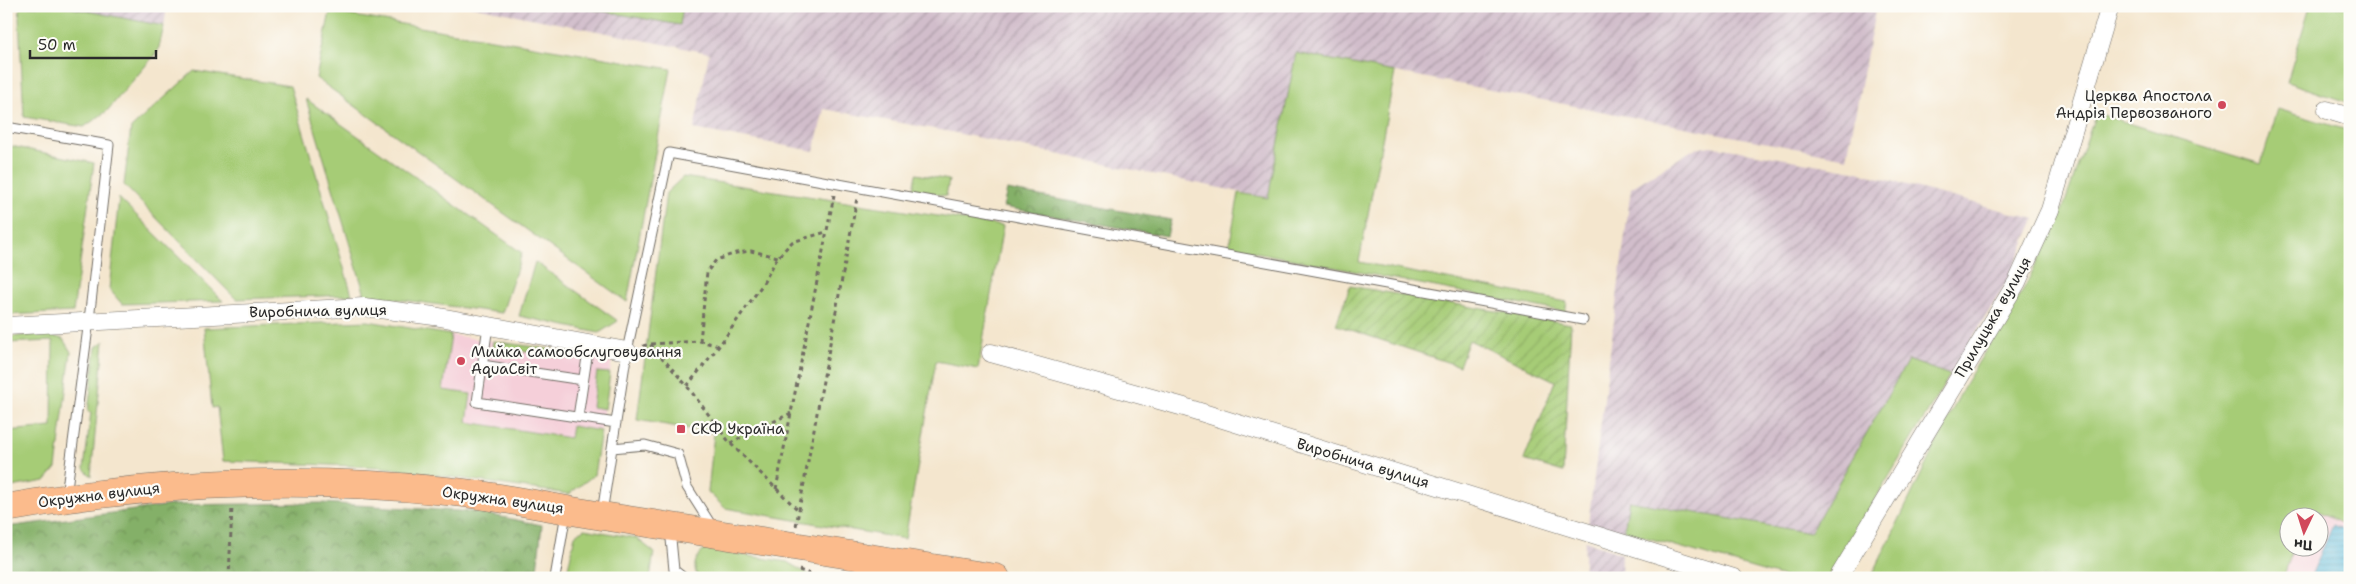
<svg xmlns="http://www.w3.org/2000/svg" width="2356" height="584" viewBox="0 0 2356 584" font-family="'Shantell Sans',sans-serif">
  <style>
    .built { fill: #f5cfd9 }
    .industrial { fill: url(#industrial-furrows) }
    .green { fill: #a6cc76; stroke: #687c50 }
    .forest { fill: url(#forest-crowns); stroke: #586e49 }
    .garden { fill: url(#garden-furrows); stroke: #687c50 }
    .water { fill: url(#water-rules); stroke: #447282 }
    .lines { fill: none; stroke-linecap: round; stroke-linejoin: round }
    .service-casing { stroke: #716c64; stroke-width: 11 }
    .minor-casing { stroke: #716c64; stroke-width: 19 }
    .primary-casing { stroke: #716c64; stroke-width: 29 }
    .path { stroke: #716c64; stroke-width: 3; stroke-dasharray: 4 4; stroke-linecap: butt }
    .service { stroke: #fff; stroke-width: 9 }
    .minor { stroke: #fff; stroke-width: 18 }
    .primary { stroke: #fbbb8c; stroke-width: 28 }
    .poi-dot { fill: #d1495b; stroke: #fdfcf7; stroke-width: 2 }
    .labels { text-anchor: middle; dominant-baseline: central; stroke-width: 4.5; stroke-linejoin: round; paint-order: stroke }
    .poi-label { font-size: 15px; fill: #2b2b2b; stroke: #fdfcf7; text-anchor: start }
    .street-label { font-size: 15px; fill: #2b2b2b; stroke: #fdfcf7 }
  </style>
  <defs>
    <pattern id="industrial-furrows" width="10" height="10" patternUnits="userSpaceOnUse" patternTransform="scale(1.25)"><rect width="10" height="10" fill="#d1bdcb"/><path d="M-1 1l2-2M0 10L10 0M9 11l2-2" fill="none" stroke="#aa9aa5"/></pattern>
    <pattern id="forest-crowns" width="20" height="18" patternUnits="userSpaceOnUse" patternTransform="scale(1.25)"><rect width="20" height="18" fill="#84b067"/><path d="M2 6a3 3 0 1 1 6 0M12 15a3 3 0 1 1 6 0" fill="none" stroke="#6c8f55"/></pattern>
    <pattern id="garden-furrows" width="10" height="10" patternUnits="userSpaceOnUse" patternTransform="scale(1.25)"><rect width="10" height="10" fill="#a6cc76"/><path d="M-1 1l2-2M0 10L10 0M9 11l2-2" fill="none" stroke="#8faf66"/></pattern>
    <pattern id="water-rules" width="6" height="5" patternUnits="userSpaceOnUse" patternTransform="scale(1.25)"><rect width="6" height="5" fill="#5cb9da"/><path d="M0 2.5h6" fill="none" stroke="#4c97b1"/></pattern>
  </defs>
  <rect width="100%" height="100%" fill="#fdfcf7"/>
  <filter id="ink" filterUnits="userSpaceOnUse"><feTurbulence type="fractalNoise" baseFrequency=".02" numOctaves="2"/><feDisplacementMap in="SourceGraphic" scale="10" xChannelSelector="R" yChannelSelector="G"/><feConvolveMatrix kernelMatrix="1 2 1 2 8 2 1 2 1" color-interpolation-filters="sRGB"/></filter>
  <filter id="wash" filterUnits="userSpaceOnUse"><feTurbulence type="fractalNoise" baseFrequency=".0096" numOctaves="4" result="noise"/><feDisplacementMap in="SourceGraphic" scale="20" xChannelSelector="R" yChannelSelector="G"/><feGaussianBlur stdDeviation="1.12" result="paint"/><feColorMatrix in="noise" values="0 0 0 0 0 0 0 0 0 0 0 0 0 0 0 0 0 1.4 0 .05"/><feComposite in="paint" operator="in"/></filter>
  <g filter="url(#wash)">
    <rect width="100%" height="100%" fill="#f4e6ce"/>
    <path class="built" d="M451,335L612,359L601,431L572,426L571,438L467,422L443,390Z
      M2307,508L2350,527V578H2283L2294,547L2318,546V516H2304Z"/>
    <path class="industrial" d="M61,6H167L164,26Z
      M470,6H1876L1847,158L1297,53L1268,198L951,132L824,109L814,151L694,129L709,53Z
      M1711,146L1854,171L2035,219L2009,278L1950,375L1908,361L1810,533L1630,501L1624,531L1588,524L1631,188L1694,149Z
      M1585,541L1622,554L1621,578H1583Z"/>
    <path class="green" d="M20,6H61L164,26L158,51L107,111L84,127L24,117L19,18Z
      M574,6H683L680,25Z
      M2310,6H2350V103L2287,82Z
      M330,12L671,69L627,302L316,78Z
      M1296,53L1395,72L1359,262L1567,302L1565,312L1229,247L1239,193L1268,198Z
      M194,71L290,86L352,295L236,299L124,185L131,128Z
      M306,99L522,253L502,313L365,295Z
      M2278,109L2350,131V527L2308,508L2304,516H2288V546L2294,547L2283,578H1871L1965,384L2026,285L2061,214L2096,113L2261,164Z
      M6,145L94,163L73,312L6,315Z
      M916,174L949,180L946,196L913,190Z
      M683,177L1003,226L978,369L936,361L905,539L725,508L708,492L714,433L637,420L666,193Z
      M119,198L223,301L122,304L109,289Z
      M535,262L618,321L599,333L519,316Z
      M368,321L451,335L443,390L471,394L467,422L570,438L572,426L601,431L594,475L569,494L381,467L223,461L217,407L212,408L204,328Z
      M44,334L63,339L71,352L56,468L45,481L6,488V431L52,427L53,341L6,343V337Z
      M104,341L91,476L84,469L91,412H88L96,347Z
      M493,341L576,353L575,359L492,347Z
      M1908,360L1950,375L1828,578H1787L1624,531L1629,501L1810,533Z
      M597,372L610,373L605,409L592,407Z
      M584,529L636,538L654,552L650,578H566L575,535Z
      M705,549L787,562L815,578H698C692,564 695,559 705,549Z"/>
    <path class="forest" d="M1007,190L1171,220L1167,236L1003,207Z
      M321,503L476,512L542,525L536,578H6V527L172,505Z"/>
    <path class="garden" d="M1350,286L1571,324L1563,472L1524,460L1555,381L1469,340L1459,366L1336,325Z"/>
    <path class="water" d="M2333,525L2350,532V578H2310Z"/>
  </g>
  <g filter="url(#ink)">
    <g class="lines">
      <defs>
        <path id="service" d="M6,127L109,145L89,320L66,496
          M488,326L477,402L616,423
          M482,365L583,380
          M578,417L589,344
          M612,448L627,351L669,153L1583,320
          M602,513L612,448L645,445L678,454L687,487L713,528
          M670,529L674,570L684,578
          M555,578L566,513"/>
        <path id="minor" d="M2327,110L2350,117
          M6,326L364,307L434,316L627,351
          M991,353L1184,407L1734,578
          M1838,578L2017,282L2050,210L2110,6"/>
        <path id="primary" d="M6,508C151,482 300,476 446,491C501,496 555,509 609,517C738,537 867,557 996,578"/>
      </defs>
      <use href="#service" class="service-casing"/>
      <use href="#minor" class="minor-casing"/>
      <use href="#primary" class="primary-casing"/>
      <path class="path" d="M700,341L707,272L716,260L736,253L751,251L778,257
        M651,344L700,341L719,346
        M643,346L650,344L687,386L730,443L798,510
        M687,386L719,346L762,285L778,257L792,242L826,232
        M730,443L791,413
        M776,489L834,195
        M796,526L857,198
        M799,570L822,578
        M229,578L232,506"/>
      <use href="#service" class="service"/>
      <use href="#minor" class="minor"/>
      <use href="#primary" class="primary"/>
    </g>
  </g>
  <g class="poi-dot">
    <circle cx="2222" cy="105" r="5"/>
    <circle cx="461" cy="361" r="5"/>
    <rect x="676" y="424" width="10" height="10" rx="2.5"/>
  </g>
  <g class="labels">
    <g class="poi-label">
      <text x="2212" y="96" text-anchor="end">Церква Апостола<tspan x="2212" dy="17">Андрія Первозваного</tspan></text>
      <text x="471" y="352">Мийка самообслуговування<tspan x="471" dy="17">AquaСвіт</tspan></text>
      <text x="691" y="429">СКФ Україна</text>
    </g>
    <g class="street-label">
      <text transform="translate(318 311) rotate(-1)">Виробнича вулиця</text>
      <text transform="translate(1993 317) rotate(-60)">Прилуцька вулиця</text>
      <text transform="translate(1363 463) rotate(17)">Виробнича вулиця</text>
      <text transform="translate(99 495) rotate(-7)">Окружна вулиця</text>
      <text transform="translate(503 500) rotate(8)">Окружна вулиця</text>
    </g>
  </g>
  <rect width="2356" height="584" fill="none" stroke="#fdfcf7" stroke-width="25"/>
  <g transform="translate(2304 532) rotate(184)"><circle r="24" fill="#fdfcf7" stroke="#a9a8a5"/>
  <path d="M0-4L9 19L0 12L-9 19Z" fill="#d1495b"/>
  <text y="-8" font-size="14" font-weight="bold" text-anchor="middle" fill="#2b2b2b">Пн</text>
  </g>
  <path d="M30 50v8h126v-8" fill="none" stroke="#2b2b2b" stroke-width="2.5"/>
  <text x="38" y="50" font-size="15" fill="#2b2b2b" stroke="#fdfcf7" stroke-width="4" paint-order="stroke">50 m</text>
</svg>
